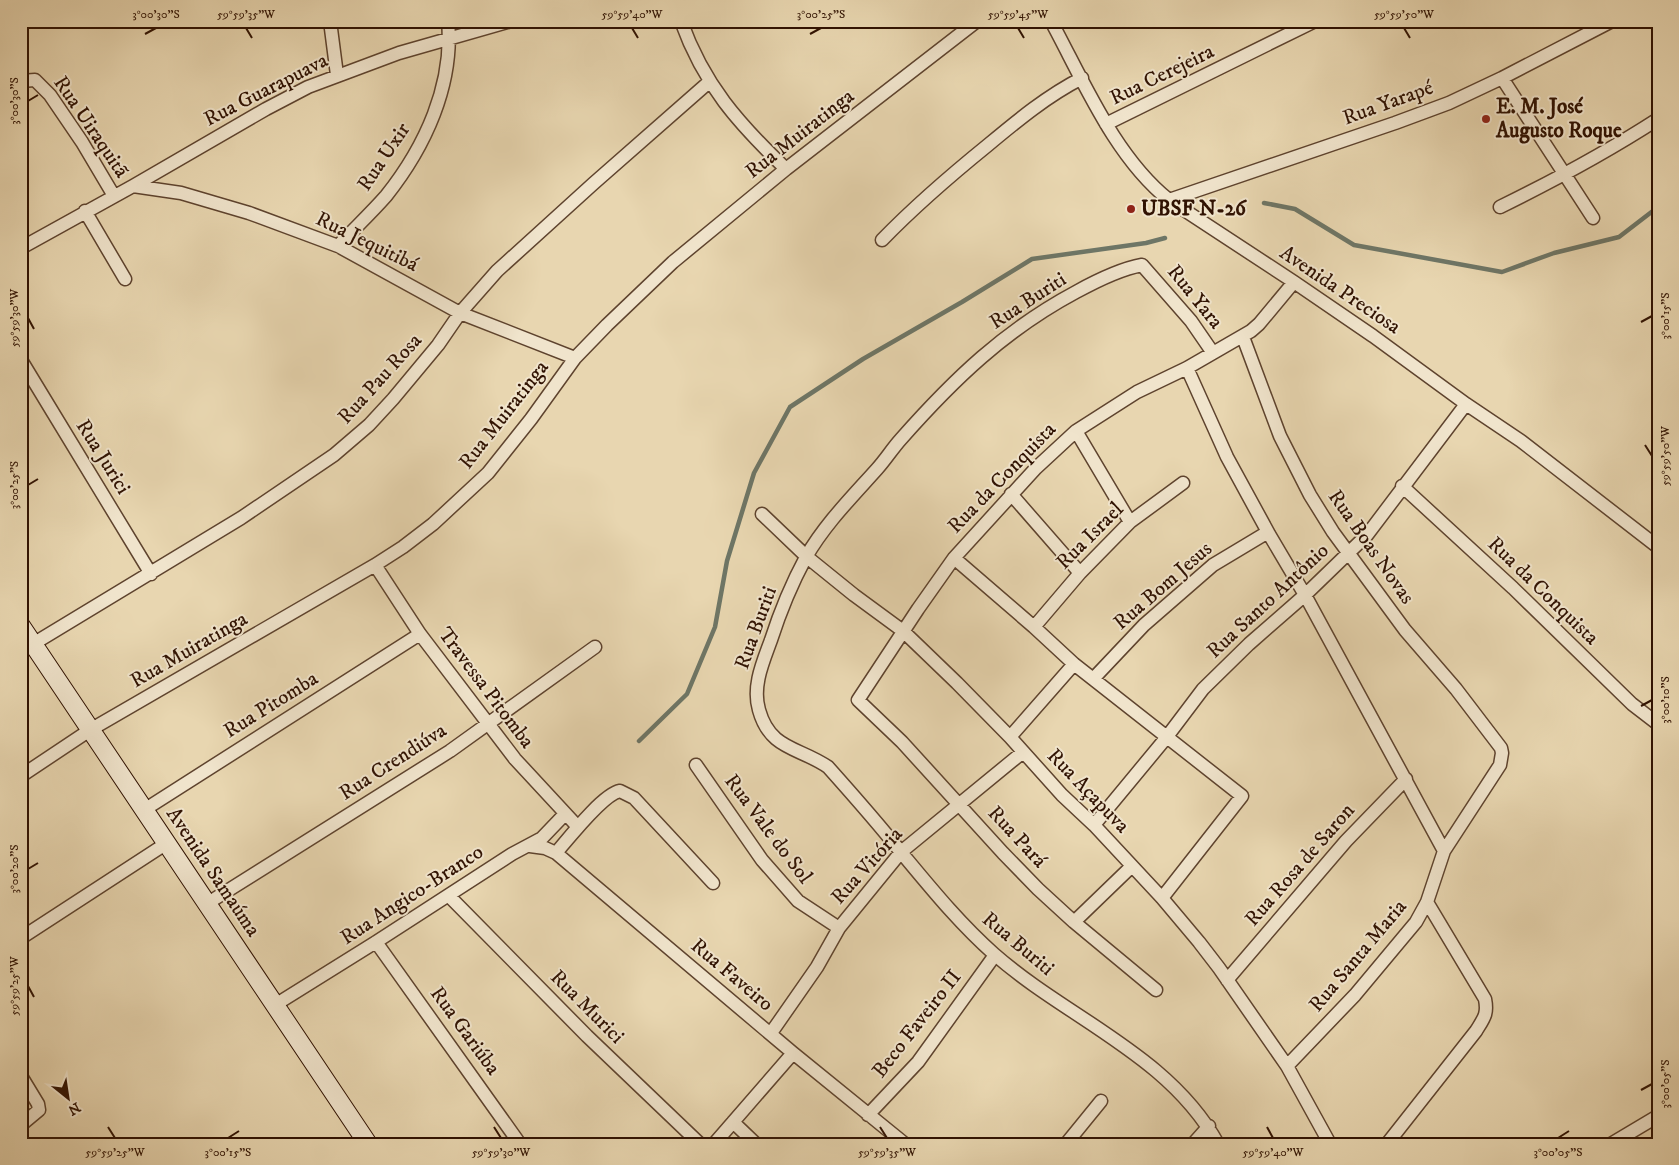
<svg xmlns="http://www.w3.org/2000/svg" width="1679" height="1165" viewBox="0 0 1679 1165" font-family="'IM FELL DW Pica',serif">
  <style>
    .lines { fill: none; stroke-linecap: round; stroke-linejoin: round }
    .stream { stroke: #6e7666; stroke-width: 4.5 }
    .street-casing { stroke: #5e432e; stroke-width: 15 }
    .secondary-casing { stroke: #301202; stroke-width: 20 }
    .street { stroke: #f0e4cc; stroke-width: 12 }
    .secondary { stroke: #f0e4cc; stroke-width: 18 }
    .ticks { fill: none; stroke: #301202; stroke-width: 2 }
    .poi-dot { fill: #8f2418; stroke: #f0e4cc; stroke-width: 2 }
    .labels { text-anchor: middle; dominant-baseline: central; stroke-width: 4; stroke-linejoin: round; paint-order: stroke }
    .street-label { font-size: 21px; fill: #301202; stroke: #f0e4cc }
    .poi-label { font-size: 21px; font-weight: bold; fill: #301202; stroke: #f0e4cc; text-anchor: start }
    .neatline { fill: none; stroke: #301202; stroke-width: 2 }
    .ticks-label { font-size: 12px; text-anchor: middle; fill: #301202 }
  </style>
  <rect width="100%" height="100%" fill="#e8d6b0"/>
  <filter id="stains"><feTurbulence type="fractalNoise" baseFrequency=".004" numOctaves="4"/><feColorMatrix values="0 0 0 0 .2 0 0 0 0 .09 0 0 0 0 .02 0 0 0 .5 -.17"/></filter>
  <radialGradient id="worn" r=".72"><stop offset=".6" stop-color="#630" stop-opacity="0"/><stop offset="1" stop-color="#630" stop-opacity=".3"/></radialGradient>
  <g class="lines">
    <path class="stream" d="M1264,203L1295,209L1354,245L1502,272L1554,253L1619,237L1658,207
      M639,741L687,694L715,627L727,561L754,473L790,407L863,359L962,302L1032,259L1146,243L1165,238"/>
    <defs>
      <path id="street" d="M330,21L337,75
        M681,21C704,85 738,123 786,169
        M1051,21C1084,82 1115,157 1169,200L1294,282L1373,336L1466,404L1521,441L1658,547
        M1502,78L1593,218
        M21,81L35,80L50,95L82,142L114,196
        M1106,124L1315,21
        M133,186L181,193L249,213L338,246L460,313L575,358
        M1169,200L1395,123L1449,103L1502,78L1612,21
        M1500,207C1555,180 1607,152 1658,119
        M85,211L125,279
        M882,240C915,206 951,175 988,145C1018,120 1047,96 1082,78
        M338,246C354,229 371,213 386,196C425,147 454,85 448,21
        M21,248L133,186L266,109L308,87L399,53L511,21
        M1243,337L1280,436L1310,495L1333,532L1405,630L1456,689L1501,748L1502,753L1500,765L1444,851L1427,902L1416,922L1355,995L1287,1066
        M1213,353L1191,321L1142,265C1120,269 1096,281 1076,292C1005,330 954,379 901,439C892,449 886,459 877,469C852,497 825,524 806,557C792,583 780,612 771,640C763,662 752,686 759,710C770,750 799,747 828,767C853,795 877,822 900,851C930,887 959,923 994,954C1068,1019 1169,1055 1218,1144
        M21,360L151,574
        M1187,368L1227,457L1269,534L1305,595L1444,851
        M1076,431L1130,522
        M1402,486L1513,588L1632,704L1658,724
        M1011,494L1080,573
        M762,514L807,557L854,595L903,631L957,683L1010,737L1062,795L1094,825L1162,898L1199,942L1219,968L1287,1066L1330,1144
        M954,558L1034,627L1074,664L1242,796L1162,898
        M375,565L420,634L515,759L578,827
        M1034,627L1080,573L1130,522L1183,483
        M33,644L241,518L334,455L369,425L393,399L438,345L460,313L497,271L594,183L709,82
        M1093,679L1144,625L1213,565L1268,532
        M1010,737L1074,664
        M696,765L762,860L798,901L839,928
        M21,776L90,730L375,565L403,547L433,524L488,473L531,419L575,358L607,325L673,262L786,169L977,21
        M144,810L420,634
        M1094,825L1166,738L1203,689L1249,644L1305,595L1367,535L1466,404
        M530,846L545,848L556,853L793,1053L905,1144
        M556,853C568,839 603,794 620,791L634,798L713,883
        M449,896L587,1036L700,1144
        M208,903L450,751L595,647
        M1074,922L1132,866
        M21,938L167,843
        M376,942L520,1144
        M1227,980L1346,841L1406,779
        M1156,990L1074,922L1038,889L1003,853L902,742L858,700L918,609L954,558L1036,468L1076,431L1137,392L1187,368L1251,331L1259,324L1294,282
        M275,1005L376,942L512,854L542,838L565,814
        M771,1033L817,967L839,928L901,852L1023,752
        M21,1076L38,1104L39,1110L21,1125
        M868,1115L918,1062L995,955
        M733,1122L756,1144
        M714,1144L793,1053
        M1066,1144L1101,1101
        M1193,1144L1209,1126
        M1387,1144L1476,1031C1484,1018 1488,1014 1485,999L1427,902
        M1611,1144L1658,1116"/>
      <path id="secondary" d="M21,626L368,1144"/>
    </defs>
    <use href="#street" class="street-casing"/>
    <use href="#secondary" class="secondary-casing"/>
    <use href="#street" class="street"/>
    <use href="#secondary" class="secondary"/>
  </g>
  <path class="ticks" d="M246,28L252,38M632,28L638,38M1018,28L1024,38M1404,28L1410,38M145,34L156,28M810,34L821,28M28,101L38,95M28,318L34,329M1641,322L1652,316M1645,445L1652,456M28,485L38,479M1641,706L1652,700M28,869L38,863M28,986L34,997M1641,1090L1652,1084M108,1127L115,1138M494,1127L501,1138M880,1127L887,1138M1267,1127L1273,1138M228,1138L239,1131M1558,1138L1569,1131"/>
  <g class="poi-dot">
    <circle cx="1486" cy="119" r="5"/>
    <circle cx="1131" cy="209" r="5"/>
  </g>
  <g class="labels">
    <g class="street-label">
      <text transform="translate(1162 75) rotate(-26)">Rua Cerejeira</text>
      <text transform="translate(266 90) rotate(-27)">Rua Guarapuava</text>
      <text transform="translate(1388 103) rotate(-20)">Rua Yarapé</text>
      <text transform="translate(91 127) rotate(56)">Rua Uiraquitã</text>
      <text transform="translate(800 134) rotate(-38)">Rua Muiratinga</text>
      <text transform="translate(384 157) rotate(-56)">Rua Uxir</text>
      <text transform="translate(367 242) rotate(26)">Rua Jequitibá</text>
      <text transform="translate(1340 290) rotate(34)">Avenida Preciosa</text>
      <text transform="translate(1195 297) rotate(51)">Rua Yara</text>
      <text transform="translate(1028 301) rotate(-33)">Rua Buriti</text>
      <text transform="translate(380 379) rotate(-48)">Rua Pau Rosa</text>
      <text transform="translate(504 415) rotate(-52)">Rua Muiratinga</text>
      <text transform="translate(103 457) rotate(58)">Rua Jurici</text>
      <text transform="translate(1002 478) rotate(-46)">Rua da Conquista</text>
      <text transform="translate(1090 536) rotate(-45)">Rua Israel</text>
      <text transform="translate(1371 547) rotate(55)">Rua Boas Novas</text>
      <text transform="translate(1163 586) rotate(-41)">Rua Bom Jesus</text>
      <text transform="translate(1543 591) rotate(44)">Rua da Conquista</text>
      <text transform="translate(1268 601) rotate(-43)">Rua Santo Antônio</text>
      <text transform="translate(756 628) rotate(-70)">Rua Buriti</text>
      <text transform="translate(189 650) rotate(-30)">Rua Muiratinga</text>
      <text transform="translate(486 688) rotate(53)">Travessa Pitomba</text>
      <text transform="translate(271 705) rotate(-32)">Rua Pitomba</text>
      <text transform="translate(393 762) rotate(-33)">Rua Crendiúva</text>
      <text transform="translate(1088 791) rotate(46)">Rua Açapuva</text>
      <text transform="translate(768 829) rotate(53)">Rua Vale do Sol</text>
      <text transform="translate(1017 837) rotate(47)">Rua Pará</text>
      <text transform="translate(1300 865) rotate(-49)">Rua Rosa de Saron</text>
      <text transform="translate(867 866) rotate(-48)">Rua Vitória</text>
      <text transform="translate(213 872) rotate(56)">Avenida Samaúma</text>
      <text transform="translate(412 895) rotate(-33)">Rua Angico-Branco</text>
      <text transform="translate(1018 944) rotate(40)">Rua Buriti</text>
      <text transform="translate(1358 956) rotate(-50)">Rua Santa Maria</text>
      <text transform="translate(732 975) rotate(40)">Rua Faveiro</text>
      <text transform="translate(587 1007) rotate(45)">Rua Murici</text>
      <text transform="translate(917 1024) rotate(-52)">Beco Faveiro II</text>
      <text transform="translate(465 1031) rotate(54)">Rua Gariúba</text>
    </g>
    <g class="poi-label">
      <text x="1496" y="107">E. M. José<tspan x="1496" dy="24">Augusto Roque</tspan></text>
      <text x="1141" y="209">UBSF N-26</text>
    </g>
  </g>
  <rect width="1679" height="1165" fill="none" stroke="#e8d6b0" stroke-width="55"/>
  <g transform="translate(68 1098) rotate(150)" stroke="#f0e4cc" stroke-width="4" paint-order="stroke">
  <path d="M0-4L9 19L0 12L-9 19Z" fill="#301202"/>
  <text y="-8" font-size="14" font-weight="bold" text-anchor="middle" fill="#301202">N</text>
  </g>
  <rect x="28" y="28" width="1624" height="1110" class="neatline"/>
  <g class="ticks-label">
    <text x="156" y="18">3°00'30"S</text>
    <text x="246" y="18">59°59'35"W</text>
    <text x="632" y="18">59°59'40"W</text>
    <text x="821" y="18">3°00'25"S</text>
    <text x="1018" y="18">59°59'45"W</text>
    <text x="1404" y="18">59°59'50"W</text>
    <text transform="translate(14 101) rotate(-90)" y="4">3°00'30"S</text>
    <text transform="translate(1665 316) rotate(-90)" y="4">3°00'15"S</text>
    <text transform="translate(14 318) rotate(-90)" y="4">59°59'30"W</text>
    <text transform="translate(1665 456) rotate(-90)" y="4">59°59'50"W</text>
    <text transform="translate(14 485) rotate(-90)" y="4">3°00'25"S</text>
    <text transform="translate(1665 700) rotate(-90)" y="4">3°00'10"S</text>
    <text transform="translate(14 869) rotate(-90)" y="4">3°00'20"S</text>
    <text transform="translate(14 986) rotate(-90)" y="4">59°59'25"W</text>
    <text transform="translate(1665 1084) rotate(-90)" y="4">3°00'05"S</text>
    <text x="115" y="1156">59°59'25"W</text>
    <text x="228" y="1156">3°00'15"S</text>
    <text x="501" y="1156">59°59'30"W</text>
    <text x="887" y="1156">59°59'35"W</text>
    <text x="1273" y="1156">59°59'40"W</text>
    <text x="1558" y="1156">3°00'05"S</text>
  </g>
  <rect width="100%" height="100%" filter="url(#stains)"/>
  <rect width="100%" height="100%" fill="url(#worn)"/>
</svg>
